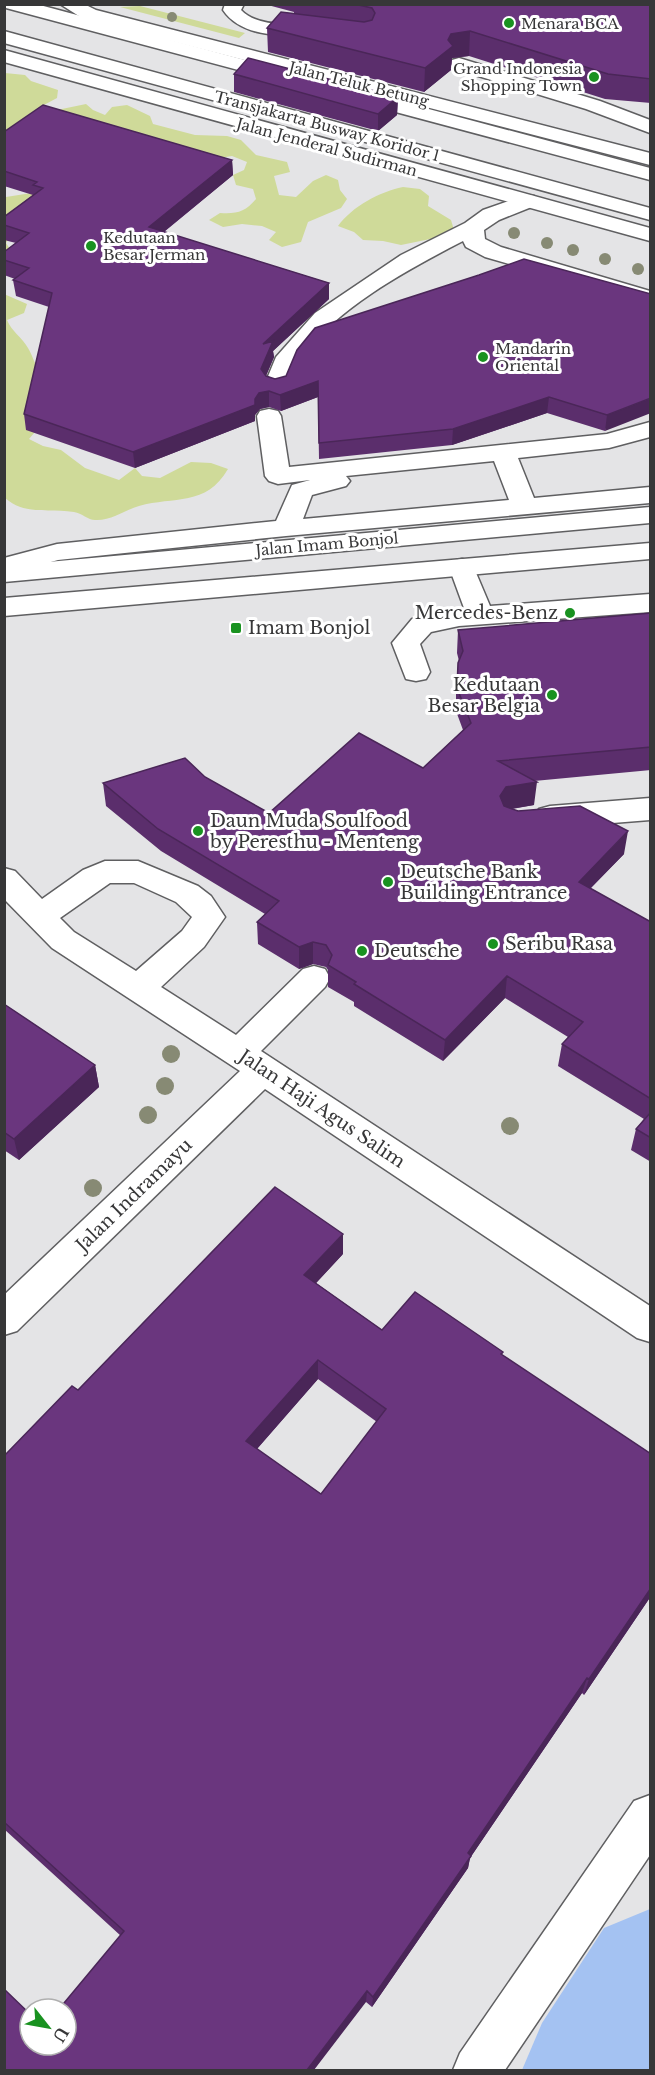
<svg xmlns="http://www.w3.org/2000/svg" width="655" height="2075" viewBox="0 0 655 2075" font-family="'Libre Baskerville',serif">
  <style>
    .green { fill: #cfda99 }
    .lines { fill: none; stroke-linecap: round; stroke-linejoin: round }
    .river { fill: #a4c2f2; fill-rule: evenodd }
    .minor-casing { stroke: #5f5f61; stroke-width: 3 }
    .major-casing { stroke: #5f5f61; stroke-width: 3 }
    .minor { fill: #fff; fill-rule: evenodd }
    .major { fill: #fff; fill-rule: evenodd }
    .tree { fill: #878a74 }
    .wall { fill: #5b2e6c; fill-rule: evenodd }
    .shaded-wall { fill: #4a2658 }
    .building { fill: #6a367e; stroke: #4a2658; stroke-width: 1.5; fill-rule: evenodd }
    .poi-dot { fill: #199220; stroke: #fff; stroke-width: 2 }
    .labels { text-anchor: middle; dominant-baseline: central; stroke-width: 6; stroke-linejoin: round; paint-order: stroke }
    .far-poi-label { font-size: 15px; fill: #373738; stroke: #fff; text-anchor: start }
    .far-street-label { font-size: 15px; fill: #373738; stroke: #fff }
    .poi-label { font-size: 18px; fill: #373738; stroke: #fff; text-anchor: start }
    .street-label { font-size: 18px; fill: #373738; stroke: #fff }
  </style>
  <rect width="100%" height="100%" fill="#e4e4e6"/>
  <path class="green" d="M140,6L245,33L239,38L120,7Z
    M5,73L25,75L31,81L58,90L57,98L42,106L57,110L86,104L93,110L105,115L112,107L127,105L150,116L153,124L195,135L227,136L241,140L256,155L287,162L290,172L274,176L279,195L296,197L313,181L326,175L338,180L340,190L347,199L341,208L308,222L301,242L282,247L269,240L276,232L262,226L242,224L223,227L209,220L220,213C237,214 245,212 256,199L253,189L236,185L233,175L244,170L247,162L232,156L213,159L5,160Z
    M4,185L6,197L44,191L6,243L12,252L4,261Z
    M403,187L420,189L429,196L428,206L451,220L454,230L440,237L401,245L383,241L363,240L354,232L338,226C353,206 379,192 403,187Z
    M4,294L27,304L24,313L7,320C12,332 22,337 28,348C33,356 33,362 40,370V426L29,439L43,446L61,450L85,468L119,480L135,468L142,476L160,478L191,462L211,463L228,469C206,507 174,496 139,506C125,510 111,521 95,520C88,520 82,513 74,512C49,508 26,516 5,498Z"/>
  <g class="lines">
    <path class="river" d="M650,1909V2070H522L542,2023L604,1928Z"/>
    <defs>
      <path id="minor" d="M60,4H84L96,10L650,153V165L82,18Z
        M225,4H244L241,10C257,27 290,24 312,25L319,27L321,31L319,35L312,37C282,35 242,38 223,10Z
        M4,31L650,208V220L4,43Z
        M459,58L600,101L650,120V133L586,109L452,68L449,64L452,60Z
        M526,195L534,196L537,201L534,206L499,220L484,230L485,239L501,247L650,291V305L485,257L466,247L463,241C405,271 336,308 297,362C291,370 291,382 284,391L276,393L268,391L264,386L276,357L315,313L401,255L465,223L483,210Z
        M269,409L278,411L281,416L289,467L607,434L650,422V437L609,448L518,458L534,498L650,487V503L286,536L58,560L4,575V558L57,544L276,521L292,485L310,480L278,484L269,481L265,476L257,416L260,411ZM494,461L509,500L303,519L312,495L346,486L350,481L346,476Z
        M462,559L471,561L490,606L650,594V612L459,626L431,632L420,644L430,672L426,679L416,681L406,679L392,643L412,619L464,608L449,567L453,561Z
        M650,798V820L550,828L539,825L535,817L539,809L550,806Z
        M105,861H138L198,886L211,896L225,917L204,947L161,987L236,1035L303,969L314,966L325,969L330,978L325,987L261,1051L650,1306V1342L637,1338L265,1089L17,1331L4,1335V1295L240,1071L52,948L4,899V868L15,871L42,899L83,870ZM110,883H134L176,902L192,917L182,931L136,971L74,932L60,918Z
        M650,1795V1855L505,2070H453L460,2053L634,1801Z"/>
      <path id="major" d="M4,4H36L290,72L293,76L290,80L283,82L6,8Z
        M4,50L650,228V241L4,62Z
        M354,89L650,168V180L347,99L344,95L347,91Z
        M650,507V523L4,582V566Z
        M650,543V559L4,616V598Z"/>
    </defs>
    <use href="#minor" class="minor-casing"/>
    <use href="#major" class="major-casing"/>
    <use href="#minor" class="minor"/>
    <use href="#major" class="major"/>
  </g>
  <g class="tree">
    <circle cx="172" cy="17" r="5"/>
    <circle cx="514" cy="233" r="6"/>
    <circle cx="547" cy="243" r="6"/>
    <circle cx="573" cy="250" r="6"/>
    <circle cx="605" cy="259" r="6"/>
    <circle cx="638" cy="269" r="6"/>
    <circle cx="171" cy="1054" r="9"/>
    <circle cx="165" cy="1086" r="9"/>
    <circle cx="148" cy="1115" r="9"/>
    <circle cx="510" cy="1126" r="9"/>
    <circle cx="93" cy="1188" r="9"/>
  </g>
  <path class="wall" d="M264,4H651V103L605,99L469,56L452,58L451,70L424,92L268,52L267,28L294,14V12Z
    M234,74L398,97L397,115L378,131L234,92Z
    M4,132L232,160L233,175L164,232L329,283V299L273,351L274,357L266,376L275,379L651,294L605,431L547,413L452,445L319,459L318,397L281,411L269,407L260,409L255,415V421L135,468L26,430L24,414L49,307L16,296L13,280L15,279L4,275V252L16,243L4,240V217L33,195L4,186Z
    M651,613V770L534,781V805L512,809L624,854L590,889L651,922V1162L631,1150L636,1129L644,1119L558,1066L562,1044L568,1037L505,998L443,1061L354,1006V1002L328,987V970L326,967L313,964L299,969L258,944L257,922L265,914L161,851L106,806L103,783L205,777L269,813L423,768L463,730L456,711V686L459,661L457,653L458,630Z
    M4,1004L95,1065L99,1087L19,1160L4,1150Z
    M343,1254L316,1283L382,1330L503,1352L502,1355L651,1454V1596L584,1695L582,1693L470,1858L468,1868L372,2007L366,2002L30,2045L121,1936L4,1829V1456L78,1390ZM318,1379L377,1422L321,1494L257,1449Z"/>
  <path class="shaded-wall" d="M470,31L469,56L452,58L451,70L424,92L425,68L451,34Z
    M398,97L397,115L378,131V114Z
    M232,160L233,175L150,243L149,227Z
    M329,283V299L273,351L274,357L262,385L261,369L263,344Z
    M318,381V397L281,411L280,395Z
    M269,391V407L260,409L255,415V421L135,468L133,452L255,399L259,393Z
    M549,397L547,413L452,445L453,429Z
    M651,398V413L605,431L607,415Z
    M537,782L534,805L503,810L500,796L506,787Z
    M628,831L624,854L575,904L579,882Z
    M313,942V964L299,969V947Z
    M507,976L505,998L443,1061L445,1040Z
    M95,1065L99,1087L19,1160L14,1139Z
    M343,1234V1254L305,1295L304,1275Z
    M318,1360V1379L248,1459L246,1441Z
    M651,1588V1596L584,1695L589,1679Z
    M587,1678L582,1693L470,1858L468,1868L372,2007L373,1997L468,1853Z
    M367,1991L366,2002L314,2070H307Z"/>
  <path class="building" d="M354,4H651V79L608,74L470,31L451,34L448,40L453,46L425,68L267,28L281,12L364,22L372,20L375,13L372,8Z
    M248,58L398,97L378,114L234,74Z
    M43,105L232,160L149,227L329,283L263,344L273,341L261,369L266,376L275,379L286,376L297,350L315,328L479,275L524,259L651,294V398L607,415L549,397L453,429L319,443L318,381L280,395L269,391L259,393L255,399V405L133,452L24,414L52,293L13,280L29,268L4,260V252L29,233L4,225V217L43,188L33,185L37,182L4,171V132Z
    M651,613V747L498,761L537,782L506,787L500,796L504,806L518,811L580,806L628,831L579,882L651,922V1099L562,1044L583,1022L507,976L445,1040L354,984L356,982L328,965L332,955L326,945L313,942L299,947L257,922L279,901L158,829L103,783L185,758L205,777L269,813L359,733L423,768L471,723L457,688L458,663L463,651L458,630Z
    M4,1004L95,1065L14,1139L4,1132Z
    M651,1112V1138L636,1129Z
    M275,1187L343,1234L304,1275L382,1330L415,1292L503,1352L501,1354L651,1454V1588L589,1679L587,1678L468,1853L471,1856L373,1997L367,1991L307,2070H4V1989L30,2014V2045H66V2009H59L124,1931L4,1822V1456L72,1386L78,1390ZM318,1360L386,1409L321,1494L246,1441Z"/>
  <g class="poi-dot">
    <circle cx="509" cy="23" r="6"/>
    <circle cx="594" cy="77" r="6"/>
    <circle cx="91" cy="246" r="6"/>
    <circle cx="483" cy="357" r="6"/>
    <circle cx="570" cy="613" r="6"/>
    <rect x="230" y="622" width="12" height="12" rx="3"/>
    <circle cx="552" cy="695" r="6"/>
    <circle cx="198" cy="831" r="6"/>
    <circle cx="388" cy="882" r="6"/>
    <circle cx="493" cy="944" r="6"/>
    <circle cx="362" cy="951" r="6"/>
  </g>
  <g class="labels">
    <g class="far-poi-label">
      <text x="521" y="23">Menara BCA</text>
      <text x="582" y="68" text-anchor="end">Grand Indonesia<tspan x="582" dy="17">Shopping Town</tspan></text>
      <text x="103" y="237">Kedutaan<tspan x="103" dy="17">Besar Jerman</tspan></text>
      <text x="495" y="348">Mandarin<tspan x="495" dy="17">Oriental</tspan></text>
    </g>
    <g class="far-street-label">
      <text transform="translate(359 84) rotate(14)">Jalan Teluk Betung</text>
      <text transform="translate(327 126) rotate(15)">Transjakarta Busway Koridor 1</text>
      <text transform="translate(327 147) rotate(15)">Jalan Jenderal Sudirman</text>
      <text transform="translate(327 544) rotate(-5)">Jalan Imam Bonjol</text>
    </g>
    <g class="poi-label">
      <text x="558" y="613" text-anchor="end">Mercedes-Benz</text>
      <text x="248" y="628">Imam Bonjol</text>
      <text x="540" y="685" text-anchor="end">Kedutaan<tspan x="540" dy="21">Besar Belgia</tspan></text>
      <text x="210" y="821">Daun Muda Soulfood<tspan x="210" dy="21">by Peresthu - Menteng</tspan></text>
      <text x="400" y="872">Deutsche Bank<tspan x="400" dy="21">Building Entrance</tspan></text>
      <text x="505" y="944">Seribu Rasa</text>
      <text x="374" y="951">Deutsche</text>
    </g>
    <g class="street-label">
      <text transform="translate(322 1109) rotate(34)">Jalan Haji Agus Salim</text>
      <text transform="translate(134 1195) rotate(-44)">Jalan Indramayu</text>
    </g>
  </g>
  <rect width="655" height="2075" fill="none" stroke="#373738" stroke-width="12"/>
  <g transform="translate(48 2027) rotate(121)"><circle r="28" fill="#ffffff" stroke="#afafaf" stroke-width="1.5"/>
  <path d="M0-4.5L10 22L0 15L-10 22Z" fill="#199220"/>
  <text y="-9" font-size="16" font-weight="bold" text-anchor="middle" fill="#373738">U</text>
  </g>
</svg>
